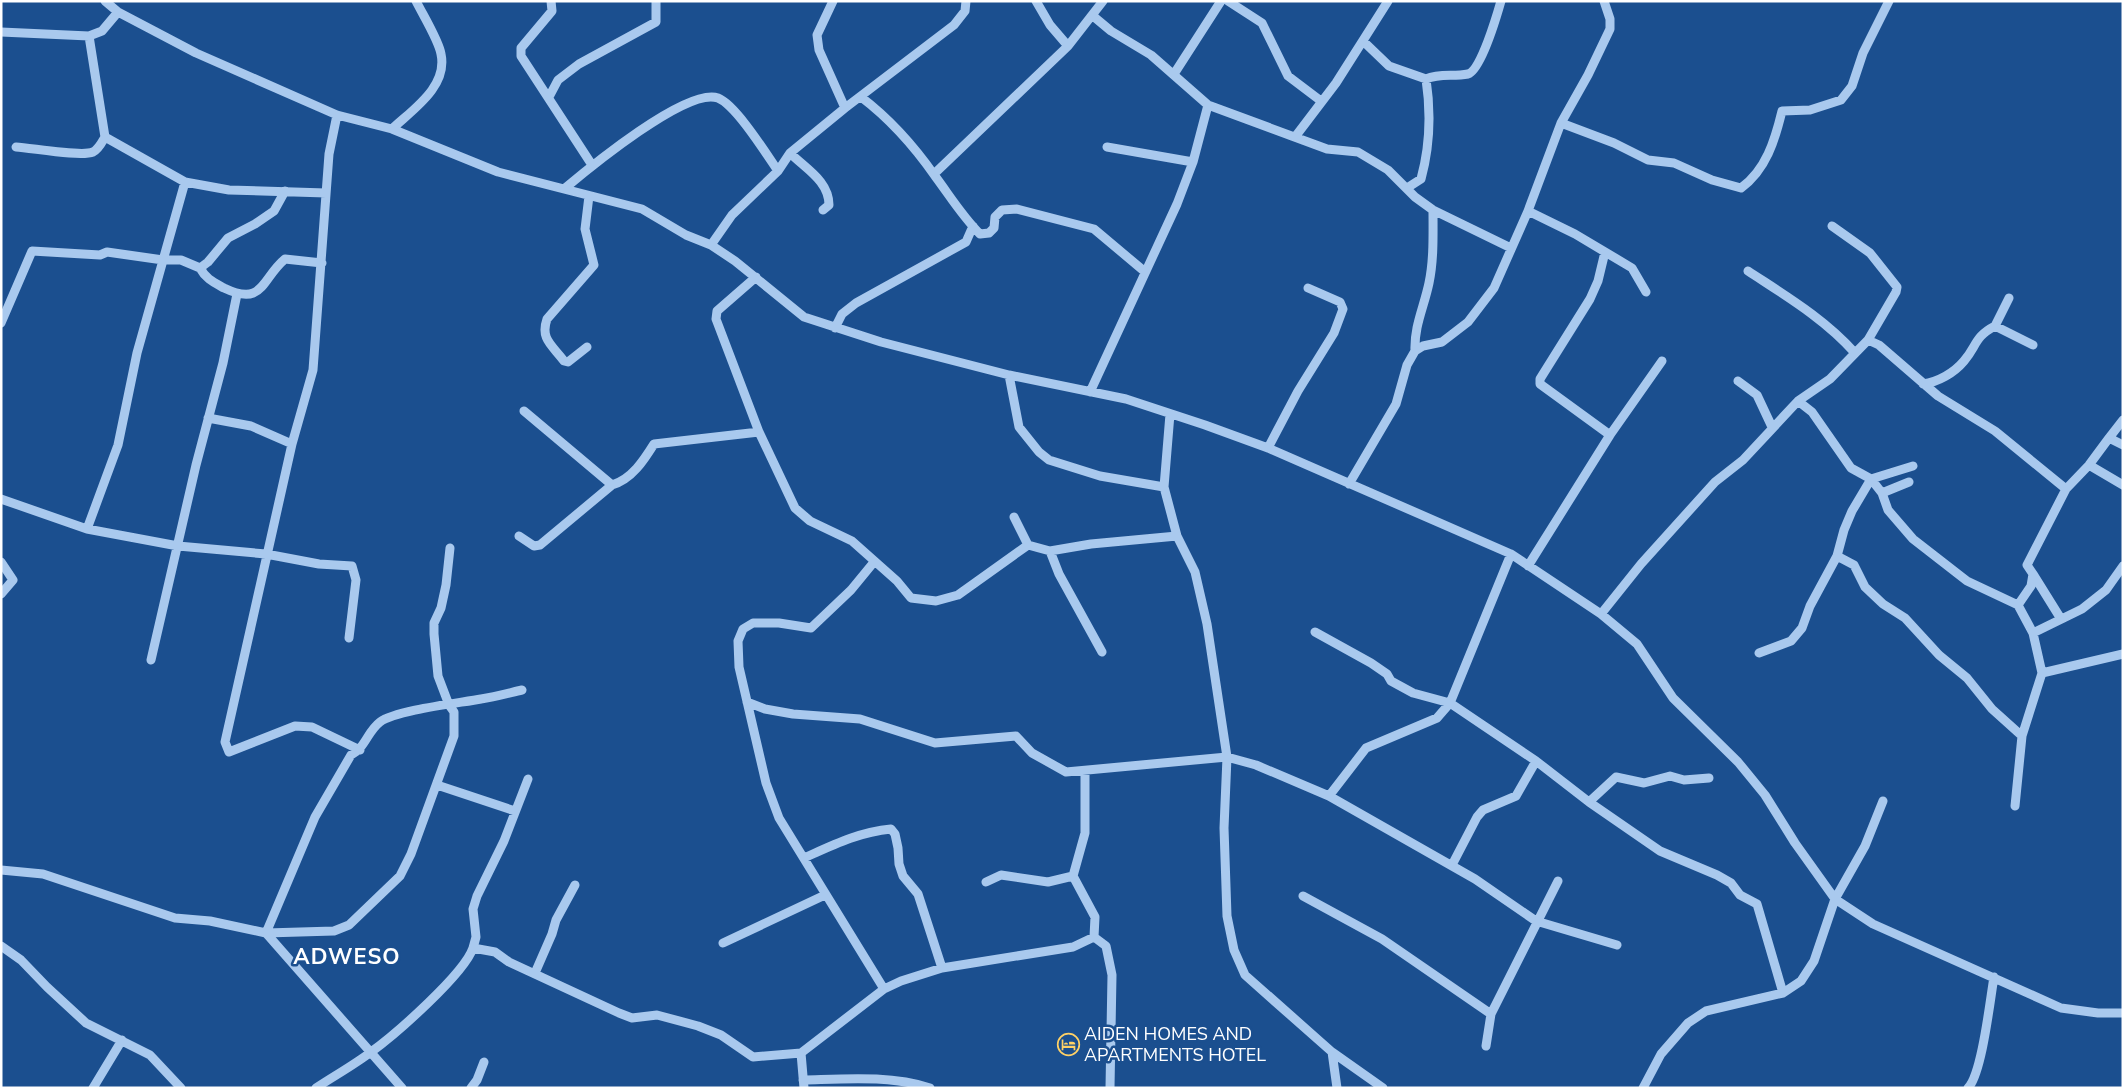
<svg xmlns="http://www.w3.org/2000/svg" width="2124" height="1089" viewBox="0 0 2124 1089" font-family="'Nunito Sans',sans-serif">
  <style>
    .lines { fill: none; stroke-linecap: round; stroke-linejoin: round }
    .minor { stroke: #a9c9ee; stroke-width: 9 }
    .labels { text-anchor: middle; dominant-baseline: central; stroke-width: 5; stroke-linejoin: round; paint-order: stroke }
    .poi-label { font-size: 18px; fill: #fff; stroke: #1b4f8f; text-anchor: start }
    .district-label { font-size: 22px; font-weight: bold; letter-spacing: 1px; fill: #fff; stroke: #1b4f8f }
  </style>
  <rect width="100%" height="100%" fill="#1b4f8f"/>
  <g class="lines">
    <path class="minor" d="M105,1L118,12L196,53L337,115L392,129L498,172L642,209L686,235L711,245L735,261L804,317L881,342L1009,375L1126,399L1205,425L1268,448L1511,554L1601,614L1637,644L1673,698L1738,762L1765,795L1795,843L1835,899L1873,924L2061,1008L2098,1013H2123
      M551,1L552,11L521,48V56L592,165
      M833,1L817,35L819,50L845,108
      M1036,1L1050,25L1068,46
      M1228,1L1262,23L1288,76L1321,101
      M1093,16L1111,31L1151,55L1208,105L1327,149L1358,152L1388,170L1415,197L1433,210L1511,248
      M1,32L89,36L102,31L118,12
      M1363,41L1389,66L1426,79
      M1174,74L1221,1
      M549,97L558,80L579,64L656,22V1
      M861,97C890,119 914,146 935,176C950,196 962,216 980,234L989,233L994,228L995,217L1002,210L1017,209L1094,229L1144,271
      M337,115L329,154L313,370L292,444L225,742L229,752L295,726L312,727L360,750
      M1561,123L1614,143L1648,160L1674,163L1712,180L1741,188C1766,170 1775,140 1782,111L1810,110L1841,100L1852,86L1863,53L1889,1
      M392,129C412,110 448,87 441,54C439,41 423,15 416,1
      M105,137L185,182L229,190L326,193
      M1295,137L1336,83L1388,1
      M16,147C32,148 81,157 93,152C99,149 102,142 105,137L89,36
      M1107,147L1193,162
      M790,153C806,169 829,181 829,205L823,210
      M934,174L1068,46L1103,1
      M1407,188L1421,179C1430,146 1431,112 1426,79C1440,73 1453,77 1468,74C1481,70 1497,15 1501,1
      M564,189C589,168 687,87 718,98C736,105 767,155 778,171
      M1528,211L1575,234L1632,268L1646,292
      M711,245L732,215L778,171L790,153L845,108L954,25L965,11L966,1
      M1605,252L1598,281L1590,299L1540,379V384L1610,435
      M200,268L208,262L228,238L255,224L274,211L285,191
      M1748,271C1786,296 1825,319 1855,353
      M756,277L717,311L716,319L759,432L795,508L810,521L852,541L897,581L911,598L936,601L958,595L1028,545
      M1,323L32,251L100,255L107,252L163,260H181L200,268C206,279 213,282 224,288C264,307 261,279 285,259L322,263
      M1995,326L2009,298
      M835,328L842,314L856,303L966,242L973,226
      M1868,340L1879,345L1938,396L1995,431L2066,489
      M587,347L568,362L564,361C552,345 540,339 547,319L594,265L585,229L589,196
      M1415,351C1414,326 1424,307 1429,283C1434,259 1433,234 1433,210
      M1009,375L1019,427L1039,452L1049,460L1100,476L1164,487
      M1738,381L1757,395L1772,427
      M1923,384C1938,382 1954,373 1964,361C1977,346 1974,337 1995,326L2033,345
      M1090,392L1177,204L1193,162L1208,105
      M1798,401L1812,412L1851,468L1871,479L1882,493L1888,510L1913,539L1967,581L2018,605L2033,633L2042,673L2022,736L2015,806
      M524,411L612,485
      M1170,414L1164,487L1177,536L1195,572L1207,624L1227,757L1224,828L1227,916L1234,950L1245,975L1332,1052L1337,1088
      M208,418L251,426L292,444
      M2109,438L2123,420
      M1268,448L1298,391L1334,333L1343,309L1340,302L1308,288
      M2089,465L2123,485
      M1349,484L1396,404L1407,365L1415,351L1423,346L1442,342L1468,322L1494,288L1528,211L1561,123L1588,75L1610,29V19L1604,1
      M1882,493L1909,482
      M1,499L87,529L178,546L266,554L319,564L352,566L356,580L349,638
      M1014,517L1028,545L1050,551L1091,544L1177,536
      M87,529L118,445L137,353L185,182
      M519,536L534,546L540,545L612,485C632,479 644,460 654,444L759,432
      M450,548L446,585L441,608L434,623V634L438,676L449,705L454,712V736L411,854L400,876L349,925L334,931L266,933L315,817L351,755C366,747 367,732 380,722C396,710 460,703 481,699C495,697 509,693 522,690
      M1050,551L1059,574L1102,652
      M1837,556L1854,565L1865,587L1883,604L1905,618L1939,655L1967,678L1992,709L2022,736
      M1,562L13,580L1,594
      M874,562L851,590L811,628L779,623H753L743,629L738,641L739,667L766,783L779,818L884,989
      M1528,566L1610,435L1662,361
      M2033,574L2061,619
      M2018,605L2031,586L2033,574L2027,565L2066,489L2089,465L2109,438L2123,445
      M1601,614L1641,564L1715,482L1743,460L1798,401L1830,379L1868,340L1896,292L1897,287L1870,253L1832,226
      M1315,632L1371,663L1387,674L1391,681L1413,693L1450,703L1511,554
      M2033,633L2082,609L2106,590L2123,566
      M1759,653L1791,641L1802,628L1810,606L1837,556L1844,530L1852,511L1871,479L1913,466
      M151,660L196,465L223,363L237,294
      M2042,673L2123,654
      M747,702L765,709L793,714L860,719L935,743L1016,736L1032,753L1066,772L1227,757L1256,765L1329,796L1475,879L1536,921L1617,945
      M1085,772V833L1073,876L1095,917L1094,937
      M437,785L515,811
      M1329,796L1366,748L1437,718L1450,703L1536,761L1589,802L1660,851L1717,875L1731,883L1740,895L1757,904L1783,993
      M1589,802L1616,777L1644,783L1670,776L1684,780L1709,778
      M804,858C833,845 859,832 891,829L895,834L898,848L899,864L903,876L918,894L942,968
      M1452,865L1477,817L1483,810L1516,796L1536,761
      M1,870L43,874L175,918L210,921L266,933L402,1088
      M986,882L1001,875L1048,882L1073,876
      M1303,896L1382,939L1491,1014
      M723,943L825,895
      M1,946L21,960L47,987L86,1023L150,1055L181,1088
      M473,948L476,937L473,909L477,896L504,841L528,779
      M535,973L552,934L556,920L575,885
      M1486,1046L1491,1014L1558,881
      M1332,1052L1383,1088
      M801,1053L804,1088
      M803,1080C844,1079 891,1075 930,1088
      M93,1088L122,1040
      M316,1088C334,1076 354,1065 371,1052C396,1034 464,974 473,948L495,952L509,962L619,1013L632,1018L657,1015L698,1026L721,1035L753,1057L801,1053L884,989L901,981L942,968L1073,947L1094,937L1106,946L1112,975L1110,1088
      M471,1088L477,1080L484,1062
      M1643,1088L1661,1054L1688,1023L1706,1011L1783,993L1801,981L1814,961L1835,899L1865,846L1883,801
      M1968,1088C1982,1074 1990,1000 1994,977"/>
  </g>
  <defs>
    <symbol id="hotel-ring" viewBox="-11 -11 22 22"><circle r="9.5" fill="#1b4f8f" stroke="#ffd166" stroke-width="1.5"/><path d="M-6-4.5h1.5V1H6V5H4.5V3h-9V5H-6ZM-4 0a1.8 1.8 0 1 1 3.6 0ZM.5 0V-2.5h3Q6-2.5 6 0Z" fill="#ffd166"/></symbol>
  </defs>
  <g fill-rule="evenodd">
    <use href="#hotel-ring" x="1056" y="1032" width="25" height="25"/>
  </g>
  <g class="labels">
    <g class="poi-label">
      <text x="1084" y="1034">AIDEN HOMES AND<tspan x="1084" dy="21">APARTMENTS HOTEL</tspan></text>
    </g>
    <g class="district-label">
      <text x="347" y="957">ADWESO</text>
    </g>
  </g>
  <rect width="2124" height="1089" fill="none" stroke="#ffffff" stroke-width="5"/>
</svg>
